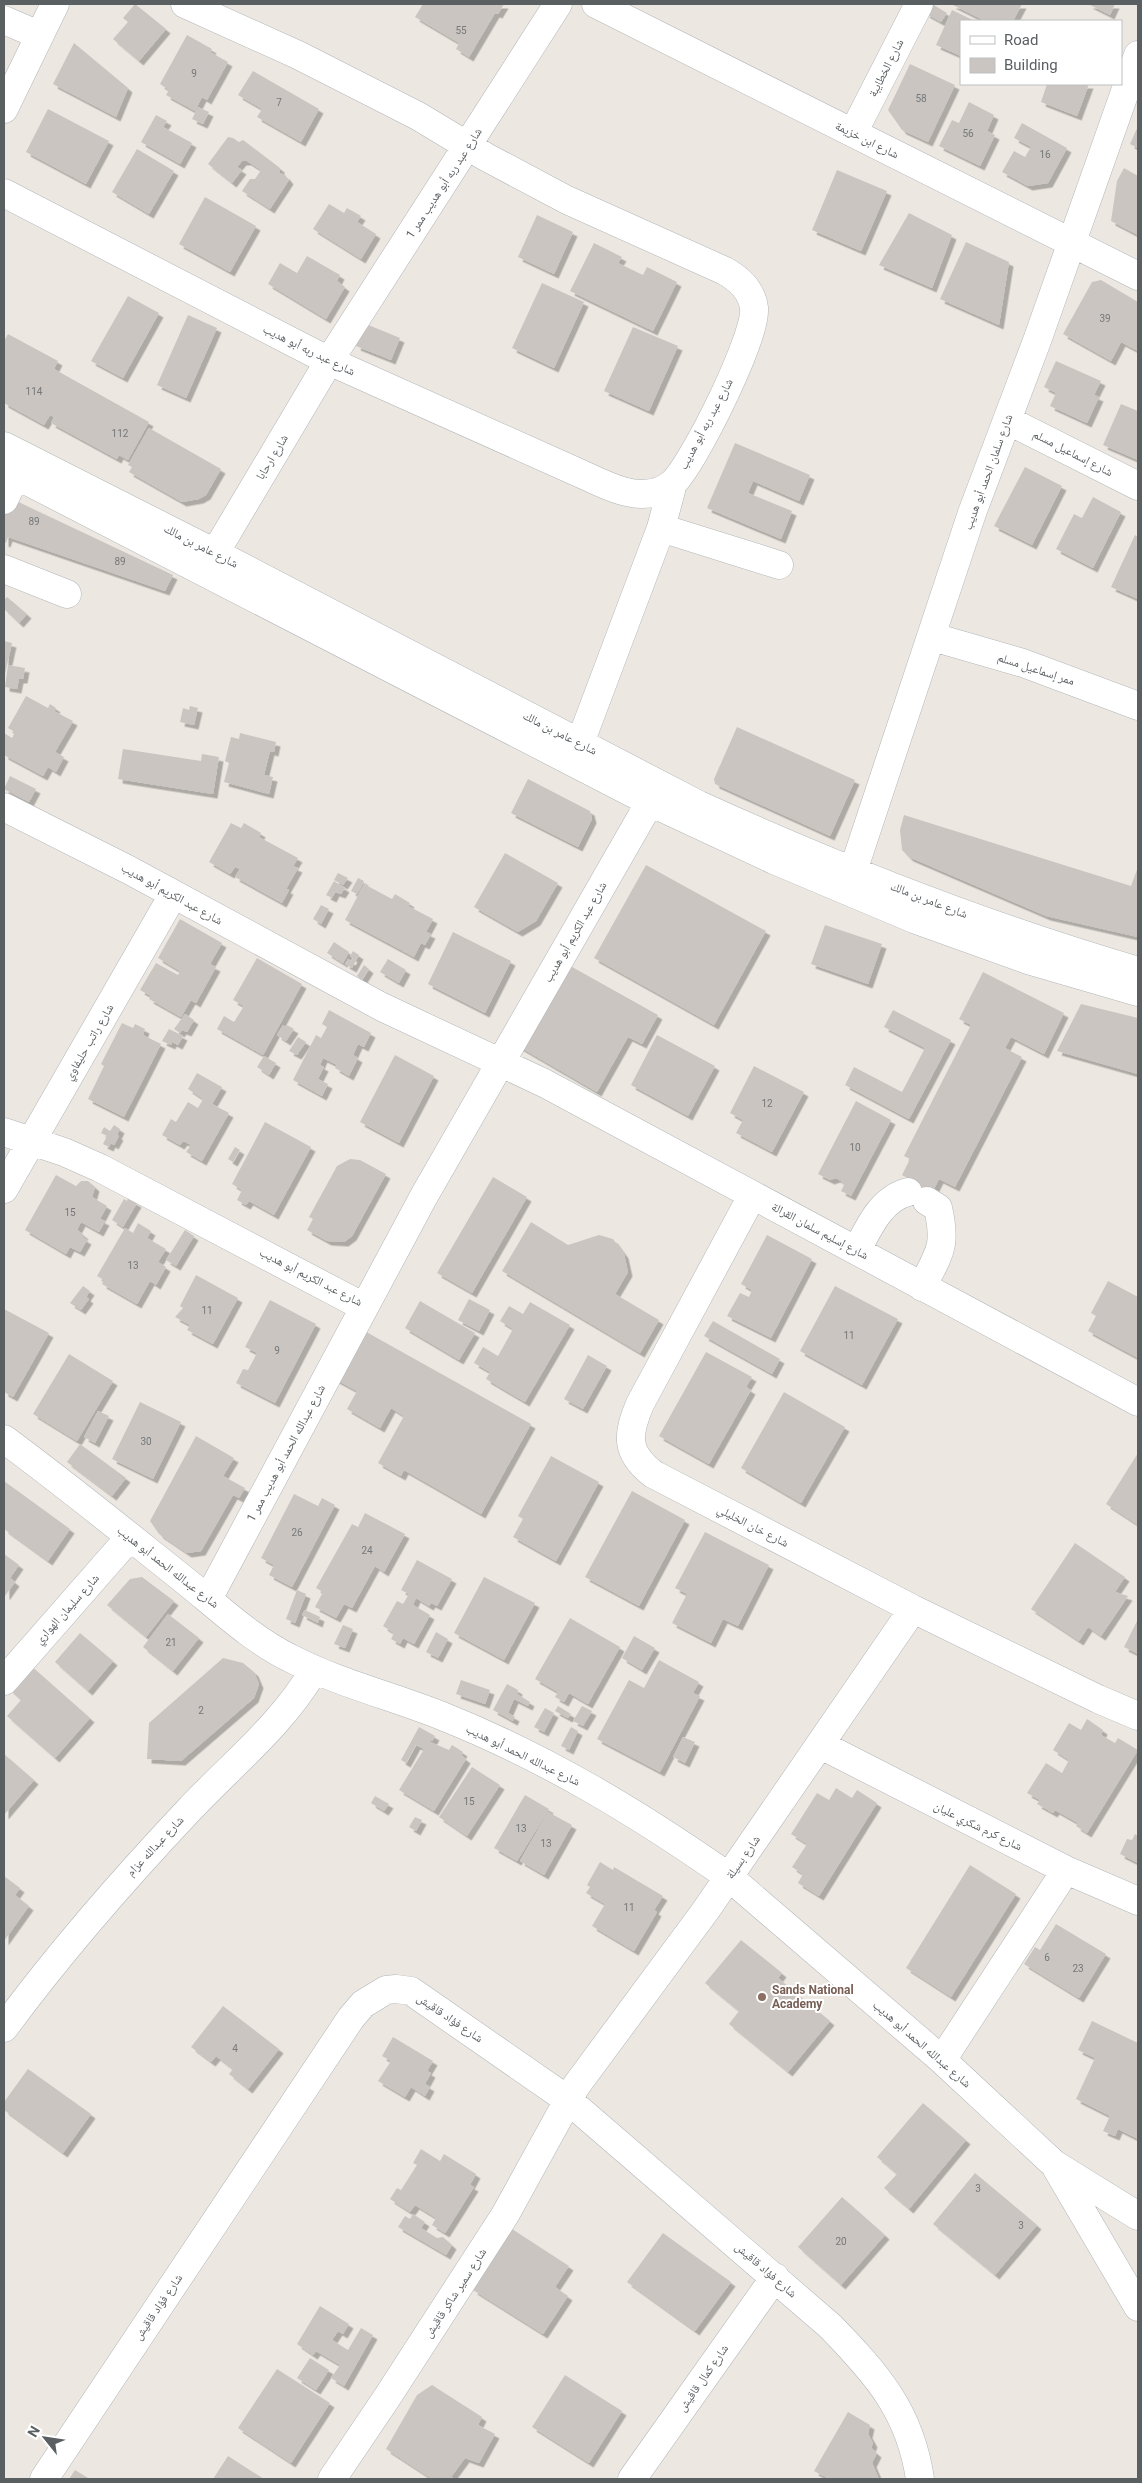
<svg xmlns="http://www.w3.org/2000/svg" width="1142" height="2483" viewBox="0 0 1142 2483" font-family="Roboto,'Noto Naskh Arabic',sans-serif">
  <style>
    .building { fill: #cac5c1; filter: url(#shadow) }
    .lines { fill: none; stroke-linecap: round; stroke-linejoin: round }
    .minor-casing { stroke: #b2b5b9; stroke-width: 29 }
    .minor { stroke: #fff; stroke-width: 28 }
    .education-dot { fill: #8d6e63; stroke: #fff; stroke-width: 2 }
    .labels { text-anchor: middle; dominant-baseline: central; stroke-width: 4; stroke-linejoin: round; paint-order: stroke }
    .number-label { font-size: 10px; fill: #76787a }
    .street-label { font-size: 12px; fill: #5a5f62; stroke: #fff }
    .education-label { font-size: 12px; font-weight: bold; fill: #785e54; stroke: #fff; text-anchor: start }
  </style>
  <defs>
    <filter id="shadow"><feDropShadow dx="4.5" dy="4.5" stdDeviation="0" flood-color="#0004"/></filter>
  </defs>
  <rect width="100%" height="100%" fill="#ece8e1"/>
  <path class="building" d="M135,4L166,29L139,61L113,39L128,22L123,18Z
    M423,4H504L498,14L495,13L469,57L456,49L459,43L415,17Z
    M932,4L947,13L941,22L925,13Z
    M951,4H1022L1013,21H985Z
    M1088,4H1115L1110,15Z
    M952,10L975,21H961V56L936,45Z
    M187,35L212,49L210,52L228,62L207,100L202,97L195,111L166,95L169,90L160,84Z
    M74,43L128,88L116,117L53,84Z
    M910,64L955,85L928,142L902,130L888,110Z
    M253,71L319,109L301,142L257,117L262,109L238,95Z
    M1047,84H1089L1077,116L1041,102Z
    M969,102L994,115L987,131L995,135L980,166L939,146L952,120L959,123Z
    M198,107L209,112L203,124L192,119Z
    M48,109L109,141L86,184L26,152Z
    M156,115L167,121L163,127L192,143L180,164L141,142Z
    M1022,123L1067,148L1048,183L1028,186L1002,172L1014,151L1025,157L1031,147L1014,138Z
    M1138,126V148L1130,144Z
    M228,137L233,138L239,142L243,140L280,168V173L285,175L289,180L270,209L242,191L250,179H255L261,170L247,161H242L237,167L242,170L232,183L208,164Z
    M137,149L174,171L149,214L112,192Z
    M1124,168L1138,176V235L1111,221L1117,181Z
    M837,170L887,191L861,251L812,230Z
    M205,197L256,226L230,272L179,244Z
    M329,204L344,213L347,208L361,216L357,222L376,234L361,259L313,229Z
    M909,213L952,235L932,288L879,265Z
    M537,215L573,232L554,274L518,257Z
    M966,242L1009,262L999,325L940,299Z
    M594,243L622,257L618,263L643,275L647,267L677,282L653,331L570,291Z
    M307,256L340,275L337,281L345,287L326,319L268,284L280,263L297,273Z
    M1101,280L1138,302V351L1121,342L1111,361L1063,334L1092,282Z
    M542,283L584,302L554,368L512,348Z
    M128,296L159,313L123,378L91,361Z
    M188,315L217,328L186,398L157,385Z
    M366,324L400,338L391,360L356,346Z
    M633,327L678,346L649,411L604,391Z
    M8,334L58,361L54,369L149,422L128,460L119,455L117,459L51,423L54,417L50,415L44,425L4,403V341Z
    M1056,361L1101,381L1094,395L1099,397L1087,423L1050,406L1056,393L1044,387Z
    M1121,404L1138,411V460L1103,445Z
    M149,428L221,469L206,495L199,499L182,502L129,472L132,467L128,465Z
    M735,443L810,475L799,501L753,481L748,493L792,511L781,539L707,508Z
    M1025,467L1062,486L1032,545L994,526Z
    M1093,497L1121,512L1093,568L1056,549L1074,514L1082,518Z
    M10,498L173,575L165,591L8,537L6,543L4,542V510Z
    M1135,535L1138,537V599L1111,587Z
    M7,597L27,614L19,623L4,609V600Z
    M4,641L12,643L5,674H4Z
    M8,665L25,668L23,679H19L17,689L5,687Z
    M26,696L48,708L50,704L56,708L54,711L73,721L55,752L64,757L56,772L48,767L43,776L4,755V733L12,738L15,732L8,728Z
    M190,706L198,708L194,725L180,722L183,708L189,710Z
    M737,727L855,780L830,836L715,784L714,779Z
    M240,733L276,742L274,752L270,751L264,775L273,777L269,794L224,782L229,763L225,761L231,737L239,739Z
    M123,749L201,761L202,754L219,757L213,794L118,779Z
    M10,776L36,789L29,802L4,789Z
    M528,779L590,811L592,819L578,847L511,813Z
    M904,815L1131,886L1138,867V937L1046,916L909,857L902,850L900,830Z
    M231,823L241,828L244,823L261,833L259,837L298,858L293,866L298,868L286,889L289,890L282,903L235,877L240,869L235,867L230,874L209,862Z
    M505,853L558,883L536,921L518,932L474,907Z
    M646,865L766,931L714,1025L594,958Z
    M338,873L348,878L343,885L334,880Z
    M358,878L364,881L357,894L351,891Z
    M334,881L345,888L341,894L335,892L332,898L326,895Z
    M364,884L392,899L395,894L410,903L408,906L433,919L426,932L431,934L425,945L421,943L414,957L345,920Z
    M321,905L329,909L321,924L313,919Z
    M180,919L222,943L210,964L216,967L196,1003L191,1000L181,1017L149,999L151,996L140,990L156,963L178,975L180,971L158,958Z
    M825,925L882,944L868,984L811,964Z
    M453,932L511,961L485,1013L428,984Z
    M334,942L349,952L343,963L327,953Z
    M353,951L359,955L352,968L345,964L348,959L351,961L353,958L350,956Z
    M257,958L302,984L263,1055L217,1029L224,1016L234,1022L244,1006L233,1000Z
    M388,959L406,970L399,983L380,972Z
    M565,963L658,1015L642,1044L628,1037L597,1092L518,1046Z
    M364,965L369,969L362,980L357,976Z
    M983,972L1064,1013L1044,1054L1011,1037L1005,1048L1022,1057L955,1187L939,1179L924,1209L905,1199L914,1182L902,1175L910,1159L904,1156L971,1025L959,1019Z
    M1081,1004L1138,1018V1074L1057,1051Z
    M329,1010L371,1033L364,1047L358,1044L353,1055L358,1058L349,1076L335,1068L337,1065L323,1058L320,1065L324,1067L318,1079L328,1084L322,1096L293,1080L316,1035L321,1038L327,1027L322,1024Z
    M893,1010L951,1040L909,1119L845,1085L854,1067L902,1092L925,1048L884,1027Z
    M185,1014L194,1020L187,1032L182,1030L180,1033L174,1029Z
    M122,1023L133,1028L135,1024L145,1029L143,1035L161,1044L124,1117L88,1099L104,1066L101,1064Z
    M283,1025L285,1027L287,1025L294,1029L286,1041L277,1035Z
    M169,1029L183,1036L178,1045L172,1042L171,1045L162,1041Z
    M657,1035L715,1066L688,1116L631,1085Z
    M298,1037L306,1042L297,1055L289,1051Z
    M395,1055L434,1076L399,1143L360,1122Z
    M264,1056L276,1063L269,1075L257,1067Z
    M754,1066L804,1092L772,1152L736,1133L743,1120L730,1113Z
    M197,1073L222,1087L212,1104L229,1113L202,1161L186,1152L191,1145L183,1141L180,1145L162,1135L171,1119L176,1122L188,1102L198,1108L203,1099L188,1089Z
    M856,1101L891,1120L851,1196L841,1191L844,1185L841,1181L836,1178L830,1180L818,1174Z
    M265,1122L311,1147L274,1215L249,1201L246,1205L237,1200L242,1190L232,1184Z
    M114,1125L120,1129L117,1135L119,1136L114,1145L111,1143L109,1147L103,1144L107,1136L101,1133L104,1127L110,1131Z
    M235,1147L240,1150L233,1162L228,1159Z
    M350,1159L360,1160L386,1174L352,1236L344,1242L327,1241L307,1230L313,1219L309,1217L337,1166Z
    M56,1175L76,1186L81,1181H88L95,1187L92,1197L107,1206L100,1219L105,1221L99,1232L81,1222L77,1230L84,1235L82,1237L87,1240L80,1252L70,1247L66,1254L25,1230Z
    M493,1177L527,1197L472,1293L437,1273Z
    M128,1198L137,1203L123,1227L112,1220L124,1199L127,1201Z
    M531,1222L568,1245L599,1235L613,1239L624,1254L628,1272L615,1294L659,1320L640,1353L502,1271Z
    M138,1223L151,1231L147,1238L166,1249L158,1262L166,1267L156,1285L150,1281L137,1304L102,1284L104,1280L97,1276L125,1228L133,1233Z
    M185,1230L194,1236L176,1266L166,1260Z
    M767,1235L812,1259L771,1338L727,1316L740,1293L749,1297L752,1290L741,1284Z
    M196,1275L238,1298L213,1344L187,1330L190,1325L175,1317L183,1308L180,1306Z
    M1108,1281L1138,1297V1358L1088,1331L1096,1316L1091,1313Z
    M83,1286L90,1291L86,1297L89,1299L81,1310L70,1303Z
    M835,1286L898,1319L862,1385L800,1351Z
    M469,1299L490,1310L479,1331L458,1320Z
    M270,1300L316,1324L275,1403L236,1383L243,1369L248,1370L257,1353L245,1347Z
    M420,1301L475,1333L459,1360L405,1328Z
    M530,1302L570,1325L525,1402L486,1379L490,1372L474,1363L483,1347L498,1356L513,1329L500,1321L509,1306L523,1314Z
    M4,1309L49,1333L13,1397L4,1392Z
    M713,1321L780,1359L772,1374L704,1336Z
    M361,1329L531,1424L481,1514L404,1470L401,1476L378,1463L404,1416L391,1408L380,1428L347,1409L357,1391L333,1378Z
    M706,1352L752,1377L746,1387L751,1390L709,1464L659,1436Z
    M69,1354L113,1381L77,1441L33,1414Z
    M588,1355L607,1366L583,1409L564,1399Z
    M784,1392L845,1427L801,1503L741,1468Z
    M140,1402L181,1422L153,1479L112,1459Z
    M98,1411L109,1416L95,1443L84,1437Z
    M196,1436L234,1458L223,1476L245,1488L239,1498L233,1495L201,1551L187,1553L159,1534L150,1521Z
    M80,1444L126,1478L112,1496L67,1462Z
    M1138,1453V1525L1106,1504Z
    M551,1456L599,1482L556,1561L513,1537L523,1519L518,1516Z
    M4,1481L70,1529L48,1561L4,1529Z
    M632,1491L685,1520L639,1606L585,1577Z
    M294,1494L318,1506L322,1498L335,1505L292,1587L269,1575L274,1565L261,1558Z
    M365,1513L405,1534L384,1572L375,1566L352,1608L344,1604L336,1618L315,1607L323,1592L316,1588L352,1524L358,1527Z
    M705,1532L769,1565L738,1626L723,1619L711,1643L672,1623L687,1594L675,1588Z
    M1075,1543L1125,1577L1115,1592L1128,1596L1101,1636L1088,1627L1079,1641L1031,1609Z
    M4,1554L19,1565L10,1578L15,1582L5,1596Z
    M417,1560L452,1579L437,1606L431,1603L429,1606L416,1598L413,1605L430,1615L414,1644L403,1638L400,1644L391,1639L394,1633L383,1626L397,1601L403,1604L409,1594L401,1590Z
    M142,1577L174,1601L146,1637L107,1605L130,1579Z
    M484,1577L535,1603L504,1660L454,1633Z
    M297,1590L306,1594L295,1623L286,1619Z
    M305,1610L320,1617L318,1623L302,1615Z
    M168,1614L199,1638L173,1671L143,1647Z
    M570,1618L620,1647L588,1704L569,1693L564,1702L555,1697L558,1692L535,1679Z
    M1138,1619V1654L1124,1647Z
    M343,1625L353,1629L345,1648L334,1644Z
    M436,1632L448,1639L438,1658L426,1652Z
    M80,1633L113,1661L88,1691L55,1662Z
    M634,1636L655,1648L642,1670L622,1658Z
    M223,1658L243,1663L254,1672L259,1684L254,1698L181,1761L147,1759L149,1723Z
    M659,1660L699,1682L693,1693L700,1696L660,1772L597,1739L629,1680L644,1688Z
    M30,1665L90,1718L55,1758L7,1716L21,1700L9,1689Z
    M461,1680L490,1690L485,1704L456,1694Z
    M507,1684L518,1690L517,1694L530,1702L528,1706L514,1699L508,1713L515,1717L513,1721L493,1710Z
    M558,1706L571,1714L568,1718L555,1711Z
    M582,1706L592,1711L583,1726L573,1721Z
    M545,1708L554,1713L544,1732L534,1727Z
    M1087,1719L1103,1730L1101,1735L1115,1743L1118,1738L1138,1750L1087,1833L1076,1826L1078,1823L1055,1810L1053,1813L1037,1804L1040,1800L1027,1793L1046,1763L1062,1773L1069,1760L1053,1750L1069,1723L1081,1730Z
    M419,1727L435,1736L432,1741H428L449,1750L452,1745L463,1752L461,1755L466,1759L434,1811L399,1790L424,1749L416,1745L406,1763L401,1760Z
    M571,1727L578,1731L569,1750L561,1746Z
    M683,1737L695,1742L685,1763L673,1757Z
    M4,1754L34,1780L4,1815Z
    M472,1767L500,1785L467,1836L439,1817Z
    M836,1788L852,1798L857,1790L877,1803L819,1896L798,1883L803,1874L792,1867L807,1844L791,1834L817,1793L829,1800Z
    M525,1795L549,1809L517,1861L494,1848Z
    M375,1796L389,1804L384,1811L371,1803Z
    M548,1812L572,1825L544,1875L520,1861Z
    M415,1817L422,1820L416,1831L409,1827Z
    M1135,1834L1138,1836V1863L1120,1854L1127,1839L1132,1840Z
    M600,1862L613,1870L614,1867L663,1896L654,1910L657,1912L634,1951L592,1926L605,1904L586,1893L590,1887L587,1885Z
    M970,1865L1016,1894L951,1997L906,1968Z
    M4,1876L20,1888L15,1895L29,1906L4,1941Z
    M1056,1924L1106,1954L1079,1998L1024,1964L1035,1947L1040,1950Z
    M741,1940L782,1973L778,1978L830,2021L788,2072L729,2024L739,2011L705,1983Z
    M223,2006L279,2049L248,2089L229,2074L233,2069L216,2056L211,2062L191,2047Z
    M1092,2021L1138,2043V2139L1118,2129L1115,2136L1103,2131L1110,2116L1076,2099L1095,2058L1078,2050Z
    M393,2037L433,2061L427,2071L431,2073L425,2084L430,2087L425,2096L411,2087L405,2097L378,2081L391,2061L382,2056Z
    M28,2069L91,2114L63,2153L4,2110V2102Z
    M923,2103L966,2140L909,2209L884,2188L897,2174L877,2157Z
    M421,2149L440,2161L444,2154L476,2174L470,2185L474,2187L445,2233L432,2225L436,2218L415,2205L410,2212L390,2199L397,2188L401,2190L417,2165L413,2163Z
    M975,2173L1037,2225L995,2275L933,2224Z
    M842,2197L885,2235L841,2285L798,2247Z
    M413,2214L425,2222L421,2228L437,2238L443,2237L452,2245L446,2255L398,2227L405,2216L410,2219Z
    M512,2229L569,2266L555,2287L568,2296L543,2334L473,2290Z
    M663,2233L731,2282L695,2331L627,2282Z
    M320,2306L349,2324L343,2334L338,2331L332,2340L348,2350L361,2328L373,2335L344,2386L331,2378L340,2365L316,2351L313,2355L297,2344Z
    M310,2358L329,2370L316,2390L297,2378Z
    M277,2369L330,2403L291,2463L238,2428Z
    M565,2375L622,2411L589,2463L532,2427Z
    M432,2385L482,2417L478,2425L495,2434L479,2463L465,2458L451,2477L455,2479H432L386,2449L417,2395Z
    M848,2412L870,2425L868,2434L873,2443L871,2448L877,2453L872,2463L879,2479H829L814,2471Z
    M228,2456L264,2479H213Z
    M75,2470L90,2479H69Z"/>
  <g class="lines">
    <defs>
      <path id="minor" d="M596,4L1138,276
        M4,20L39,35
        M4,109L55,4
        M853,133L919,4
        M4,193L329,361L577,472C600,482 630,500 656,492C661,491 669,486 673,483C694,463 757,336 754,308C752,291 739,279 725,271L567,200L486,157L418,116L298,55L185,4
        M1007,420L1138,486
        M4,446L215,553L699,805C842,870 988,927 1138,971
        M4,469L650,802L774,860L914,919L1028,960L1138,992
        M4,500L16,475
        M661,528L779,565
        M215,553L329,361L558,4
        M4,569L67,594
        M933,637L1023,663L1138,706
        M580,743L661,528L673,483
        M4,807L129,870L382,1007L544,1083L1138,1402
        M847,889L972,513L1038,338L1138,55
        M4,1132L64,1152L100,1168L364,1307
        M4,1189L173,895
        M752,1196L640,1404C627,1435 625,1452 653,1474L913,1609L1098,1699L1138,1716
        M857,1250C869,1227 881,1199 908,1192
        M922,1287C939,1253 947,1247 938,1208L927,1201
        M4,1439C65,1484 124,1532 183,1579C217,1606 251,1639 290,1658C338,1683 392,1696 442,1716C545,1757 639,1814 729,1877L942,2060L1054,2164L1138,2216
        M208,1599L424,1196L650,802
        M4,1681L130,1537
        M821,1745L1066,1870L1138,1901
        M4,2028C60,1952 123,1880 188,1811C231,1765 282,1725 314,1670
        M942,2060L1066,1870
        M1057,2169L1138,2307
        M44,2479L351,2018L363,2004L386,1990L396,1989L411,1991L568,2100L830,2326C876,2373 910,2411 920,2479
        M332,2479L388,2396L505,2215L576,2086L706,1910L913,1609
        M632,2479L775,2277"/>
    </defs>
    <use href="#minor" class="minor-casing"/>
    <use href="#minor" class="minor"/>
  </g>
  <circle class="education-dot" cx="762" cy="1997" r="5"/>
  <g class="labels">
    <g class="number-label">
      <text x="461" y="30">55</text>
      <text x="194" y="73">9</text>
      <text x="921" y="98">58</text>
      <text x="279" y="102">7</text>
      <text x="968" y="133">56</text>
      <text x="1045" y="154">16</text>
      <text x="1105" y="318">39</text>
      <text x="34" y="391">114</text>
      <text x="120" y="433">112</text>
      <text x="34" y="521">89</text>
      <text x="120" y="561">89</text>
      <text x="767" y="1103">12</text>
      <text x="855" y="1147">10</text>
      <text x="70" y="1212">15</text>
      <text x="133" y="1265">13</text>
      <text x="207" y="1310">11</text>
      <text x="849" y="1335">11</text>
      <text x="277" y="1350">9</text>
      <text x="146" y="1441">30</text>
      <text x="297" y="1532">26</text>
      <text x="367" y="1550">24</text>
      <text x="171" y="1642">21</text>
      <text x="201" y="1710">2</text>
      <text x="469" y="1801">15</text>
      <text x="521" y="1828">13</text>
      <text x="546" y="1843">13</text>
      <text x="629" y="1907">11</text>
      <text x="1047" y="1957">6</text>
      <text x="1078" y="1968">23</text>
      <text x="235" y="2048">4</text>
      <text x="978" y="2188">3</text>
      <text x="1021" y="2225">3</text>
      <text x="841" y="2241">20</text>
    </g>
    <g class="street-label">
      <text transform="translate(886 68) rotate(-63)">شارع الخطايبة</text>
      <text transform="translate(867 140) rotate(26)">شارع ابن خزيمة</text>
      <text transform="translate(444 183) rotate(-57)">شارع عبد ربه أبو هديب ممر 1</text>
      <text transform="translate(309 350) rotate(26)">شارع عبد ربه أبو هديب</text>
      <text transform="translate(706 424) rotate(-62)">شارع عبد ربه أبو هديب</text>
      <text transform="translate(1073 453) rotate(27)">شارع إسماعيل مسلم</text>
      <text transform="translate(272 457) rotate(-59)">شارع ارحابا</text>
      <text transform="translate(988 472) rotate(-70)">شارع سلمان الحمد أبو هديب</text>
      <text transform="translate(201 546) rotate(27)">شارع عامر بن مالك</text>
      <text transform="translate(1036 669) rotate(18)">ممر إسماعيل مسلم</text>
      <text transform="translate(560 733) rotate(27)">شارع عامر بن مالك</text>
      <text transform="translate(172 894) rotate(29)">شارع عبد الكريم أبو هديب</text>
      <text transform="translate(929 900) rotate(21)">شارع عامر بن مالك</text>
      <text transform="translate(575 932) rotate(-60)">شارع عبد الكريم أبو هديب</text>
      <text transform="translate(89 1042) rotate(-60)">شارع راتب حليفاوي</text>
      <text transform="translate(820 1231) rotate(28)">شارع إسليم سلمان القرالة</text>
      <text transform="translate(311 1277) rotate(27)">شارع عبد الكريم أبو هديب</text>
      <text transform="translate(286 1453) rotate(-62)">شارع عبدالله الحمد أبو هديب ممر 1</text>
      <text transform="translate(753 1526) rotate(27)">شارع خان الخليلي</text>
      <text transform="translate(168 1567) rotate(38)">شارع عبدالله الحمد أبو هديب</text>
      <text transform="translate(67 1609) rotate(-48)">شارع سليمان الهواري</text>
      <text transform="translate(523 1755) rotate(26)">شارع عبدالله الحمد أبو هديب</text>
      <text transform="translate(978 1826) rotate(26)">شارع كرم شكري عليان</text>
      <text transform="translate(155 1846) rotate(-47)">شارع عبدالله عزام</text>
      <text transform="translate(743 1857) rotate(-55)">شارع بسيلة</text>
      <text transform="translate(450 2018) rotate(34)">شارع فؤاد قاقيش</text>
      <text transform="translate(922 2044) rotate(41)">شارع عبدالله الحمد أبو هديب</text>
      <text transform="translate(766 2270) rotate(41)">شارع فؤاد قاقيش</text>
      <text transform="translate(455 2293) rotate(-57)">شارع سمير شاكر قاقيش</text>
      <text transform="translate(158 2307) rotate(-56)">شارع فؤاد قاقيش</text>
      <text transform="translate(703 2378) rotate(-55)">شارع كمال قاقيش</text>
    </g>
    <g class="education-label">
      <text x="772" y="1990">Sands National<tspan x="772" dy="14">Academy</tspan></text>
    </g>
  </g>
  <rect width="1142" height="2483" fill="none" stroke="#5a5f62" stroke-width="10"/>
  <rect x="960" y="20" width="162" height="65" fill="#ffffff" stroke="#bdbfc0"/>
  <rect x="970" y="36" width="25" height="8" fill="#ffffff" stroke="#bdbfc0"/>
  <text x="1004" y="45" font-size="15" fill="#5a5f62">Road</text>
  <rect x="970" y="58" width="25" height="15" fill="#cac5c1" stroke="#bdbfc0"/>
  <text x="1004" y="70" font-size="15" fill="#5a5f62">Building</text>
  <g transform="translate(45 2438) rotate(300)" stroke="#ffffff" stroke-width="4" paint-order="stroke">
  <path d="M0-4L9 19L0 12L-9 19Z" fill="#5a5f62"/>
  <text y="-8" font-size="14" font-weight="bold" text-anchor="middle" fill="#5a5f62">N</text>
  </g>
</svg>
